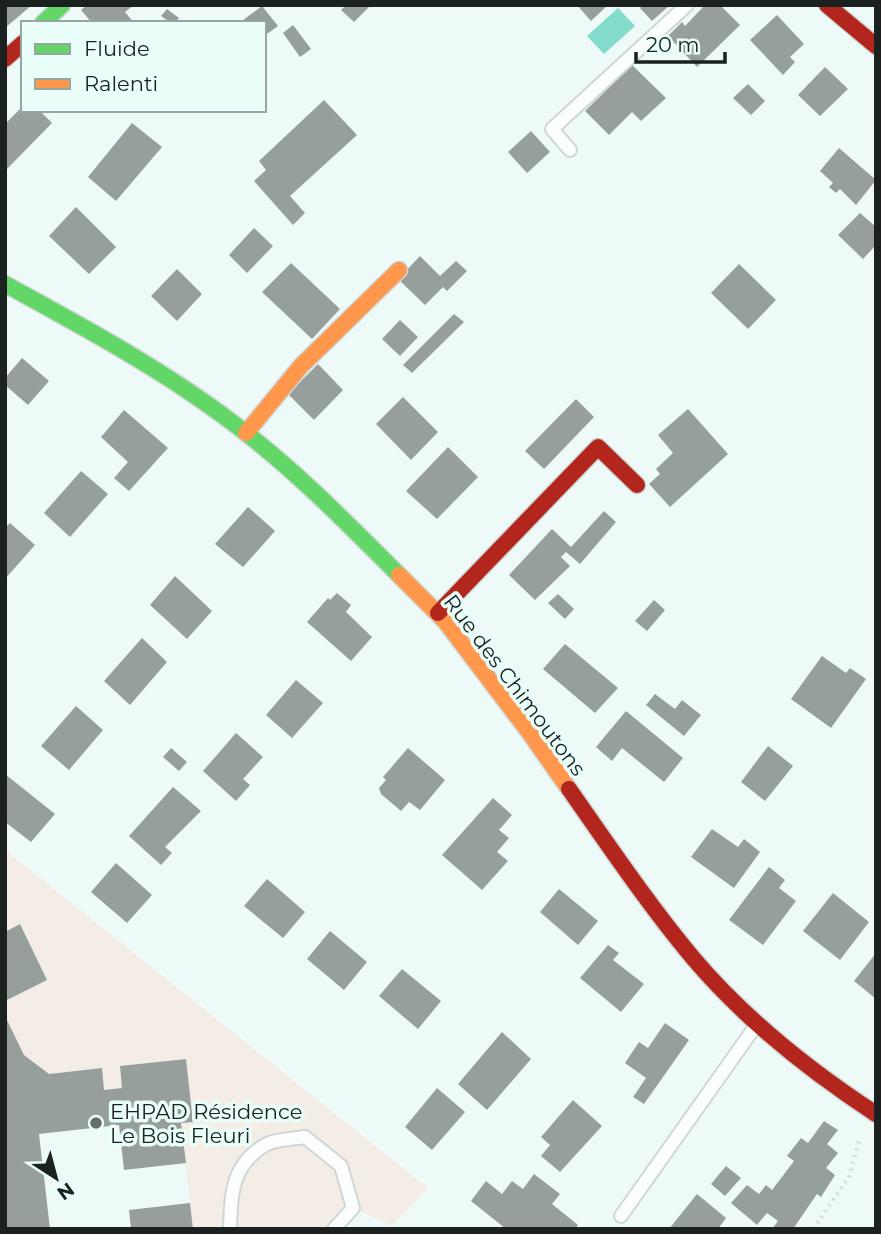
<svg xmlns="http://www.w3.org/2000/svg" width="881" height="1234" viewBox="0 0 881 1234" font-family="Montserrat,sans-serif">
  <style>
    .green { fill: #f4ede5 }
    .water { fill: #82dbcb }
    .building { fill: #979f9d }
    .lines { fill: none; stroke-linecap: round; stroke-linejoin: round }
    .lane-casing { stroke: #ced7d5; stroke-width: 16 }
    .fast-casing { stroke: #ced7d5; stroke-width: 19 }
    .slow-casing { stroke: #ced7d5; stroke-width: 19 }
    .jam-casing { stroke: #ced7d5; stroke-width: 19 }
    .path { stroke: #d7dbd9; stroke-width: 4.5; stroke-dasharray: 2 5; stroke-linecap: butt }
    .lane { stroke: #fcfefe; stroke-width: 12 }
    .fast { stroke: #63d668; stroke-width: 16 }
    .slow { stroke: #ff974d; stroke-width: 16 }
    .jam { stroke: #b3261e; stroke-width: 16 }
    .poi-dot { fill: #646d6b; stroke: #eafef9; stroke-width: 2.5 }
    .labels { text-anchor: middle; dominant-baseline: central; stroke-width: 7; stroke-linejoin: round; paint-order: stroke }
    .street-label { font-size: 21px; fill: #1a211f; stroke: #eafef9 }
    .poi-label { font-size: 21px; fill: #1a211f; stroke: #eafef9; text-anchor: start }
  </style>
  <rect width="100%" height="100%" fill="#eefaf7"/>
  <path class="green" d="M5,850L428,1188L392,1226L353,1208L334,1229H193L181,1123L193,1122L186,1059L120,1066L122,1088L104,1090L102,1068L49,1074L24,1055L5,1016V1001L47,980L20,924L5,932Z"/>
  <path class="water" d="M618,8L635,26L604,54L587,36Z"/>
  <path class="building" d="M5,5H32L5,28Z
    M87,5H134L125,12L134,23H92L81,10Z
    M346,5H371L354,22L341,10Z
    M577,5H608L591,21Z
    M643,5H670L652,21L640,8Z
    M705,5H720L740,25L697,67L668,36L682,22L685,26Z
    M262,6L278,26L264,36V23H239Z
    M167,9L179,18L175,23H171L161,16Z
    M777,15L804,44L790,57L795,62L783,75L750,40Z
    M293,25L311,49L300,57L283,33Z
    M632,65L666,98L641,121L632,112L609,135L585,111Z
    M825,67L848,89L820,116L798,95Z
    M748,84L765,101L751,115L733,98Z
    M324,100L357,135L290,196L305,213L293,225L254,181L266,170L259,161Z
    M23,106V110H39L52,123L5,171V124Z
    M132,123L162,147L116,201L88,177Z
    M531,131L550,152L527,173L508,152Z
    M839,148L876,180L856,205L840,189L836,193L829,187L833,183L820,171Z
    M76,207L116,247L89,274L49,236Z
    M860,213L876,227V245L863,259L838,235Z
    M254,228L273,246L247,273L229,255Z
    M420,256L440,276L456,261L467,271L447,291L443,287L425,305L398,279Z
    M291,263L340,309L312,339L262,292Z
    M739,264L776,300L748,329L711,293Z
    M177,269L202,294L177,321L151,296Z
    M454,314L464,322L412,373L403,365Z
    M400,320L418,337L400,356L382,339Z
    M22,358L49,381L28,405L5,385V378Z
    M318,364L343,390L314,420L288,394Z
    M403,397L438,432L411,460L376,424Z
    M576,399L594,417L544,469L525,451Z
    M688,409L728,454L670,507L649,484L660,474L656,469L673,453L658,435Z
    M124,410L168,448L129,491L114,478L128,462L101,437Z
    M448,447L478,477L437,519L406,491Z
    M81,471L108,494L70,537L44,513Z
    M248,507L275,531L243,567L215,544Z
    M604,511L616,522L580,564L566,552L561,557L570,566L535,600L509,575L552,529L571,547Z
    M10,523L35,545L5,579V528Z
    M175,576L212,611L187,639L150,605Z
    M337,593L351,605L346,612L372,637L351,661L307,622L328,598L330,600Z
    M558,594L574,609L565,619L548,603Z
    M654,600L665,610L647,631L635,621Z
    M142,638L167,662L130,705L104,681Z
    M565,644L618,688L595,713L543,669Z
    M822,656L846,673L850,668L866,679L831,728L791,699Z
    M296,680L323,703L292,738L266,715Z
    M655,694L675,709L682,700L701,715L684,736L646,705Z
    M76,706L103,730L69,770L41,746Z
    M626,711L683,758L664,782L622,748L612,761L596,747Z
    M236,733L263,757L243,779L250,785L236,801L203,771Z
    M768,746L793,766L765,801L741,782Z
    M171,748L187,762L179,771L163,757Z
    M408,748L445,780L420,810L409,802L401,811L381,794L379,788L386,780L383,777Z
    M5,774L55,814L31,842L5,822Z
    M173,787L201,811L165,847L172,853L161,865L129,836Z
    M493,798L512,815L499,830L509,838L497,852L508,861L482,890L442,855Z
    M712,829L738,847L744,839L760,852L734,888L691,857Z
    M116,863L152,895L127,923L91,892Z
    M769,867L785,880L779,888L796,901L763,945L729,920Z
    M267,879L305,912L283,938L244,906Z
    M559,889L598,921L578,945L540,912Z
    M833,893L869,922L840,960L803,931Z
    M20,924L47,980L5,1001V932Z
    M330,931L367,962L344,990L307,959Z
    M608,945L619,953L613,960L644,984L621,1012L580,978Z
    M876,953V999L854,981Z
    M402,969L441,1001L418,1029L379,996Z
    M5,1016L24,1055L49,1074L102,1068L104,1090L122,1088L120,1066L186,1059L193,1122L181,1123L186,1163L124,1170L119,1125L39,1134L50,1229H5Z
    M665,1023L689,1040L644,1104L633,1097L646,1078L625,1063L639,1042L648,1048Z
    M502,1032L531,1059L487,1110L458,1084Z
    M437,1088L465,1112L432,1150L405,1127Z
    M573,1100L602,1126L560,1172L541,1156L550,1145L541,1137Z
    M824,1121L838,1130L827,1144L838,1153L826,1168L835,1175L821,1197L817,1194L793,1229H772L778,1221L767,1213L757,1225L731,1203L747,1185L759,1194L766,1185L772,1190L794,1161L787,1156L801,1138L808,1143Z
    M726,1166L741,1178L725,1196L711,1184Z
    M534,1174L560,1194L552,1204L578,1225L575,1229H506L471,1201L486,1181L502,1194L512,1181L523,1189Z
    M697,1194L726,1218L718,1229H669Z
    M190,1203L193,1229H131L129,1210Z"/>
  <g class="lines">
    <defs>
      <path id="lane" d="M570,150L552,129L687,5
        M621,1216L757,1024
        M230,1229C231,1193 232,1163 267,1144C277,1139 293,1139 305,1137L341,1166L353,1208L334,1229"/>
      <path id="fast" d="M43,23L62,5
        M5,284C83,327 162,369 233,423C293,468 346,522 399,575"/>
      <path id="slow" d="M246,433L301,366L399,270
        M399,575L445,621L529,732L569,789"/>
      <path id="jam" d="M827,5L876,46
        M5,59L23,43
        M438,613L598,447L637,485
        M569,789C609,846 648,904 693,958C744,1018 810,1071 876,1114"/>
    </defs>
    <use href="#lane" class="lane-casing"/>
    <use href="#fast" class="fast-casing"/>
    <use href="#slow" class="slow-casing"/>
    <use href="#jam" class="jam-casing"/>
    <path class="path" d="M813,1229L849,1177L859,1141"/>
    <use href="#lane" class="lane"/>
    <use href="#fast" class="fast"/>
    <use href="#slow" class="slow"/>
    <use href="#jam" class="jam"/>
  </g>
  <circle class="poi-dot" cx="96" cy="1123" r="7"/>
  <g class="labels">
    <g class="street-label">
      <text transform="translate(515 685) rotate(53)">Rue des Chimoutons</text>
    </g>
    <g class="poi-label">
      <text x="110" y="1111">EHPAD Résidence<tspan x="110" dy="24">Le Bois Fleuri</tspan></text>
    </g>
  </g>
  <rect width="881" height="1234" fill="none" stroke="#1a211f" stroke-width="14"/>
  <rect x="21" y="21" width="245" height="91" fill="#eafef9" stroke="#97a6a2" stroke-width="2"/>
  <rect x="35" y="44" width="35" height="10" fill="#63d668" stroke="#97a6a2" stroke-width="2"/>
  <text x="84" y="56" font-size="21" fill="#1a211f">Fluide</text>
  <rect x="35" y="79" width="35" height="10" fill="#ff974d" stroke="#97a6a2" stroke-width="2"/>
  <text x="84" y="91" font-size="21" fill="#1a211f">Ralenti</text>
  <g transform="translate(56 1178) rotate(144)" stroke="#eafef9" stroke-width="5" paint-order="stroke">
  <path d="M0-5L12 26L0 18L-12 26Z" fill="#1a211f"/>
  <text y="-10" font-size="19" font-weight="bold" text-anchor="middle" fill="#1a211f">N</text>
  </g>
  <path d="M636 52v10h89v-10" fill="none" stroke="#1a211f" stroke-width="3.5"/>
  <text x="646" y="52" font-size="21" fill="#1a211f" stroke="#eafef9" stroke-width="5" paint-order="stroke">20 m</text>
</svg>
